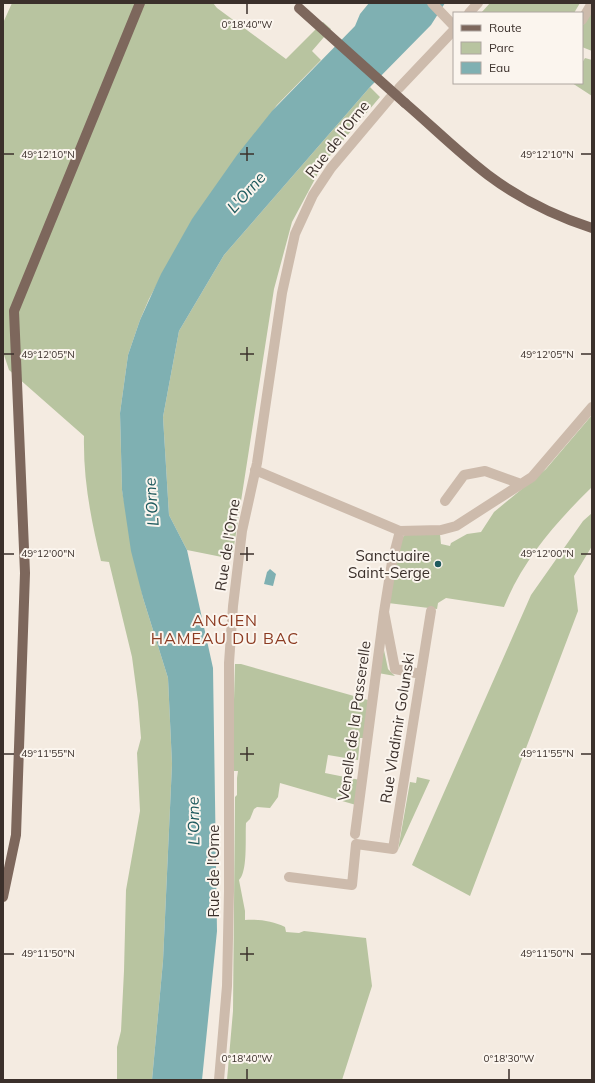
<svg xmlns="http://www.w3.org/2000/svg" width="595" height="1083" viewBox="0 0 595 1083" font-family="Mulish,sans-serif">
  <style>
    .green { fill: #b8c4a0 }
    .water { fill: #7fb0b2 }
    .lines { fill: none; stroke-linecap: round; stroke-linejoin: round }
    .minor { stroke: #cdbbac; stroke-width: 10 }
    .major { stroke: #7d675c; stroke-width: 10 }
    .major-bridge { stroke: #7d675c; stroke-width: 10 }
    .ticks { fill: none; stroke: #3b302b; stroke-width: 1.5 }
    .poi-dot { fill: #1f5a5e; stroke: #fbf5ee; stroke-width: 1.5 }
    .labels { text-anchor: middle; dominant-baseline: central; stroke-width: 4; stroke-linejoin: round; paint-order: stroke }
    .street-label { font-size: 15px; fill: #3b302b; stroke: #fbf5ee }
    .poi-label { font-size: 15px; fill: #3b302b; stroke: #fbf5ee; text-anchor: end }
    .water-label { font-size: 16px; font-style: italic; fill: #1f5a5e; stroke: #fbf5ee }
    .neighbourhood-label { font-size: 16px; letter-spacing: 1px; fill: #8c3b22; stroke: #fbf5ee }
    .ticks-label { font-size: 10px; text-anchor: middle; fill: #3b302b; stroke: #fbf5ee; stroke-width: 4; stroke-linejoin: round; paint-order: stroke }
  </style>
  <rect width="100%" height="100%" fill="#f4ebe1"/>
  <path class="green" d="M12,3H213L217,8L286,59L323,22L331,29L312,51L321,60L277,105L192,220L149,299L140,320L128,355L120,413L122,490L143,598L168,678L172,764L163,961L152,1080H117V1047L121,1031L124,971L126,890L140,811L137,753L141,738L138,702L132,657L109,562L101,561C91,520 83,479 84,436L9,370L3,352V23Z
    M490,3H580L574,13H481Z
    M592,9V51L582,47V27Z
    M585,58L592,60V96L572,83H582V63Z
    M370,87L380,97L323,164L292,222L274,289L232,559L187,550L169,515L163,417L179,331L224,255Z
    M592,415V487C557,521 522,561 504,607L446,598L438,603L437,609L388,603L394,562L403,537L405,535L440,534L441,544L450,546L451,543L467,534L481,532L494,512L546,469Z
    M592,513V546L574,576L578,611L470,896L412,865L531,595L583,521Z
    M384,650L388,669L395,676L378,673Z
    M235,664H241L368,700L364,738H360L358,760L328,755L325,773L360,780L356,805L280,783L278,797L270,808L257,807L254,809L250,819L246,823C245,838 248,871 239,880L245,911V920C258,919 273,921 285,927L286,932L299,933L304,931L366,938L372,986L342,1080H227L233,1011L235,797L237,795V778L238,771H232Z
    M417,777L430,780L398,850L410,782L416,783Z"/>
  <path class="water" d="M369,3H445L431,25L370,87L224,255L179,331L163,417L169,515L187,550L213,668L217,931L202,1080H152L163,961L172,764L168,678L143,598L131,551L122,490L120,413L128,355L140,320L161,274L192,219L237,155L272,111L355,26L360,14Z
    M270,569L276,574L273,586L264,584L267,572Z"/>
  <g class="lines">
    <path class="minor" d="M432,3L454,26
      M469,13L478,3
      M582,20L592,3
      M399,88L454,30
      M255,470L400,531L441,530L456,526L532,477L592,407
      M445,501L464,475L485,471L521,484
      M400,531L392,562L384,612L395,669L421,674
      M355,834L384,612
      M289,877L352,885L356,844L393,849L431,611
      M219,1080L227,986L229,891V663L233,606L242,531L257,463L282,293L295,234L313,195L331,168L390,98"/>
    <path class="major" d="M405,103C433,127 459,153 488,175C520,199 555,216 592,228
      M3,897L16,835L25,573L14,311L140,3"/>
    <path class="major-bridge" d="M299,8L405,103"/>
  </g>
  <path class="ticks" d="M247,4V14M247,147V161M4,154H14M240,154H254M581,154H591M247,347V361M4,354H14M240,354H254M581,354H591M247,547V561M4,554H14M240,554H254M581,554H591M247,747V761M4,754H14M240,754H254M581,754H591M247,947V961M4,954H14M240,954H254M581,954H591M247,1069V1079M509,1069V1079"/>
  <circle class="poi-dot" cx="438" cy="564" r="4"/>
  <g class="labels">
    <g class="street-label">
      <text transform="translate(337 139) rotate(-52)">Rue de l'Orne</text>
      <text transform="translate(227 545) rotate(-81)">Rue de l'Orne</text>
      <text transform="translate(354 721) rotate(-82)">Venelle de la Passerelle</text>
      <text transform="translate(397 728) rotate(-81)">Rue Vladimir Golunski</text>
      <text transform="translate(213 871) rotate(-90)">Rue de l'Orne</text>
    </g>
    <g class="poi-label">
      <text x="430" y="555">Sanctuaire<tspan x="430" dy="17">Saint-Serge</tspan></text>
    </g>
    <g class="water-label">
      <text transform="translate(246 192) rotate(-48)">L'Orne</text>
      <text transform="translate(151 502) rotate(-94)">L'Orne</text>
      <text transform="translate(193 821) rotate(-91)">L'Orne</text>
    </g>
    <g class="neighbourhood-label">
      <text x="225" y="620">ANCIEN<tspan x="225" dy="18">HAMEAU DU BAC</tspan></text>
    </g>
  </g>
  <g class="ticks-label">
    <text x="247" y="28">0°18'40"W</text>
    <text x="48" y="158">49°12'10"N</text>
    <text x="547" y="158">49°12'10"N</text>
    <text x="48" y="358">49°12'05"N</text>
    <text x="547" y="358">49°12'05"N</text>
    <text x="48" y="557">49°12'00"N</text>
    <text x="547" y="557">49°12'00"N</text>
    <text x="48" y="757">49°11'55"N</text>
    <text x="547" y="757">49°11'55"N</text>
    <text x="48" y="957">49°11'50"N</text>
    <text x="547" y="957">49°11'50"N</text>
    <text x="247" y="1062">0°18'40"W</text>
    <text x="509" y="1062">0°18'30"W</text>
  </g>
  <rect width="595" height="1083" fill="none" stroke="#3b302b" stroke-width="8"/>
  <rect x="453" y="12" width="130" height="72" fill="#fbf5ee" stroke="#aea6a0"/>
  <rect x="461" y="25" width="20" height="6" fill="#7d675c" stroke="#aea6a0"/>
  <text x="489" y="32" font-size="12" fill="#3b302b">Route</text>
  <rect x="461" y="42" width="20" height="12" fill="#b8c4a0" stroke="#aea6a0"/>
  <text x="489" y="52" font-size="12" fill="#3b302b">Parc</text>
  <rect x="461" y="62" width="20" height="12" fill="#7fb0b2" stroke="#aea6a0"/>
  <text x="489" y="72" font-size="12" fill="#3b302b">Eau</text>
</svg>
